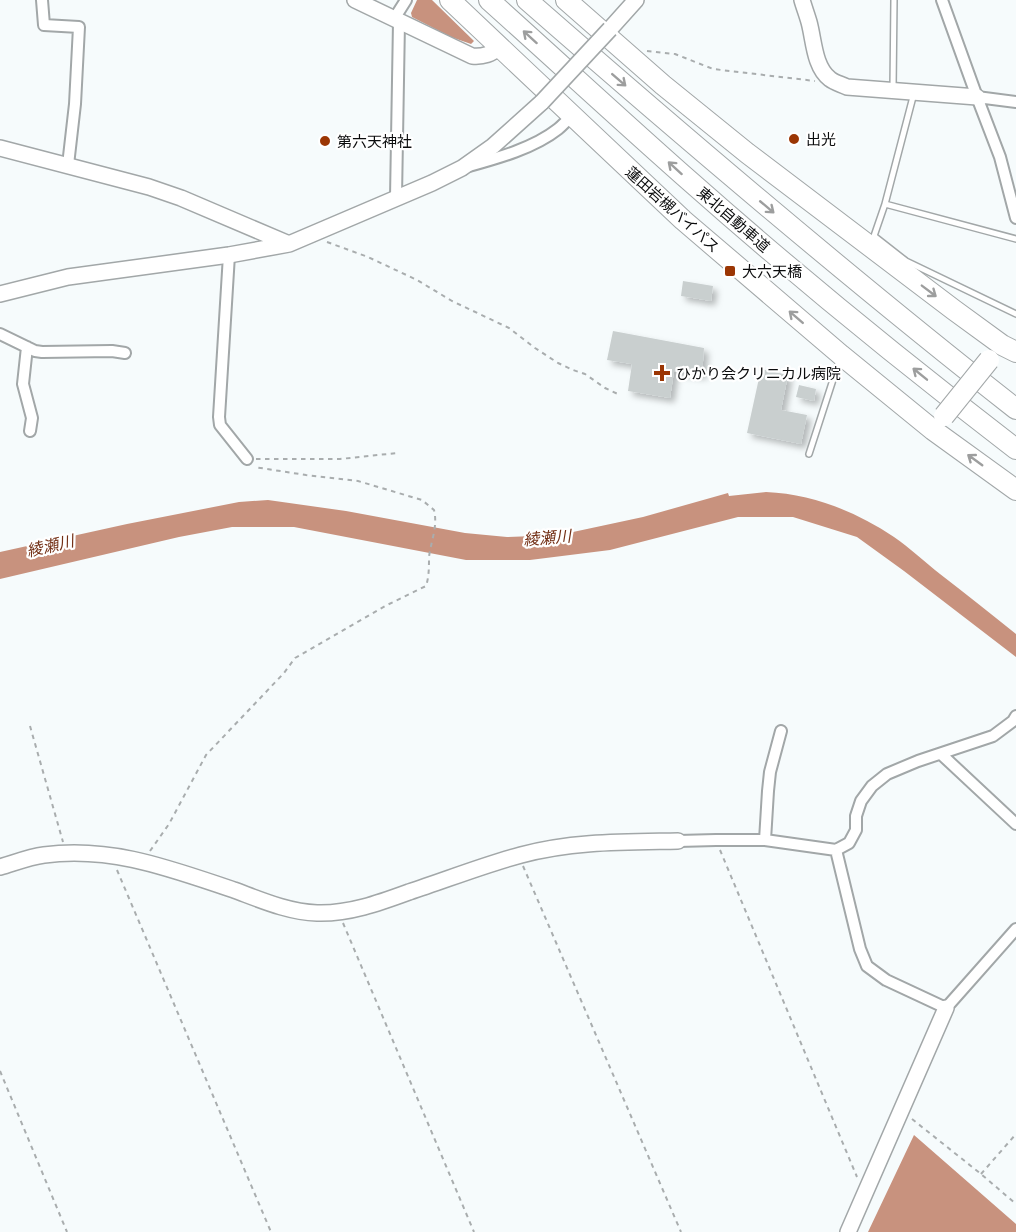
<svg xmlns="http://www.w3.org/2000/svg" width="1016" height="1232" viewBox="0 0 1016 1232" font-family="Lato,'Noto Sans JP',sans-serif">
  <style>
    .water { fill: #c8927e }
    .building { fill: #c9cfcf; filter: url(#shadow) }
    .lines { fill: none; stroke-linecap: round; stroke-linejoin: round }
    .lane-casing { stroke: #a2a7a8; stroke-width: 8 }
    .street-casing { stroke: #a2a7a8; stroke-width: 14 }
    .secondary-casing { stroke: #a2a7a8; stroke-width: 18 }
    .highway-casing { stroke: #a2a7a8; stroke-width: 22 }
    .path { stroke: #a9adae; stroke-width: 2; stroke-dasharray: 4.5 4.5; stroke-linecap: butt }
    .lane { stroke: #fff; stroke-width: 5 }
    .street { stroke: #fff; stroke-width: 10 }
    .secondary { stroke: #fff; stroke-width: 15 }
    .highway { stroke: #fff; stroke-width: 20 }
    .secondary-bridge-casing { stroke: #a2a7a8; stroke-width: 18; stroke-linecap: butt }
    .highway-bridge-casing { stroke: #a2a7a8; stroke-width: 22; stroke-linecap: butt }
    .secondary-bridge { stroke: #fff; stroke-width: 15 }
    .highway-bridge { stroke: #fff; stroke-width: 20 }
    .oneway { stroke: #9d9e9e }
    .poi-dot { fill: #9b3604; stroke: #fff; stroke-width: 2 }
    .labels { text-anchor: middle; dominant-baseline: central; stroke-width: 4.5; stroke-linejoin: round; paint-order: stroke }
    .poi-label { font-size: 15px; fill: #0b0c0d; stroke: #fff; text-anchor: start }
    .street-label { font-size: 15px; fill: #0b0c0d; stroke: #fff }
    .water-label { font-size: 16px; font-style: italic; fill: #733016; stroke: #fff }
  </style>
  <defs>
    <filter id="shadow"><feDropShadow dx="4.5" dy="4.5" stdDeviation="3" flood-color="#0004"/></filter>
  </defs>
  <rect width="100%" height="100%" fill="#f6fbfc"/>
  <path class="water" d="M417,0H432L474,41L471,44L451,37L412,17L411,13Z
    M766,492C812,494 855,511 894,537C910,548 925,562 940,574C966,594 991,614 1016,634V657L904,571L857,537L793,517H738L610,550L530,560H466L294,527H232L179,537L0,579V552L127,524L239,502L268,500L346,511L465,533L507,537L559,535L643,517L728,493L729,496Z
    M914,1135L1016,1224V1232H868Z"/>
  <path class="building" d="M683,281L713,286L711,301L681,296Z
    M613,331L704,348L702,375L674,371L670,398L628,391L632,364L607,360Z
    M761,369L788,375L781,410L807,415L801,444L747,433Z
    M799,385L816,389L814,401L796,397Z"/>
  <g class="lines">
    <defs>
      <path id="lane" d="M893,88L894,0
        M885,204L914,93
        M1016,239L885,204L874,236L906,261L1016,314
        M809,454L840,358"/>
      <path id="street" d="M42,0L44,25L79,27L75,104L68,165
        M942,0L977,97L1000,157L1016,218
        M394,19L406,0
        M977,97L1016,102
        M469,166C498,158 534,148 558,129C563,125 567,120 572,116
        M396,197L399,22
        M229,255L219,417L220,425L247,459
        M0,334L35,351L42,352L112,351L125,353
        M27,347L23,384L32,418L30,431
        M941,754L1016,824
        M765,840L768,791L770,772L781,731
        M678,841L716,840H765L836,850L849,843L856,830V816L861,801L872,786L887,774L918,761L993,736L1013,721L1016,716
        M836,850L860,949L867,966L886,980L946,1008L1016,929"/>
      <path id="secondary" d="M355,0L472,56C484,57 491,54 500,47
        M802,0C804,7 807,15 809,22C814,40 814,67 830,79C835,83 841,84 847,87L977,97
        M610,29L636,0
        M0,148L149,187L181,198L289,244
        M0,294L68,277L229,255L289,244L432,183L462,168L493,146L542,102
        M0,867C14,863 29,857 44,855C112,846 171,869 234,890C261,900 288,912 317,913C349,914 379,903 409,892C446,880 483,865 521,855C573,841 625,842 678,841
        M848,1232L946,1008"/>
      <path id="highway" d="M450,0L683,220L841,355L933,430L1016,490
        M489,0C557,61 624,123 692,183C797,276 905,364 1016,449
        M527,0C687,140 849,278 1016,409
        M566,0L663,85L747,153L954,310L1002,345L1016,352"/>
    </defs>
    <use href="#lane" class="lane-casing"/>
    <use href="#street" class="street-casing"/>
    <use href="#secondary" class="secondary-casing"/>
    <use href="#highway" class="highway-casing"/>
    <path class="path" d="M647,51L675,54L713,69L815,81
      M327,242L368,257L417,280L452,301L509,328L535,348L558,363L573,370L585,374L605,388L620,395
      M256,459H340L397,453
      M30,726L63,842
      M720,850L857,1177
      M150,851L169,824L206,755L284,673L295,658L385,606L426,586C429,577 429,567 429,557C431,541 438,526 434,510L422,500L358,481L306,475L254,467
      M523,866L681,1232
      M117,870L271,1232
      M343,923L474,1232
      M0,1071L67,1232
      M912,1119L981,1174L1016,1204
      M981,1174L1016,1134"/>
    <use href="#lane" class="lane"/>
    <use href="#street" class="street"/>
    <use href="#secondary" class="secondary"/>
    <use href="#highway" class="highway"/>
    <defs>
      <path id="secondary-bridge" d="M542,102L610,29"/>
      <path id="highway-bridge" d="M944,416L989,360"/>
    </defs>
    <use href="#secondary-bridge" class="secondary-bridge-casing"/>
    <use href="#highway-bridge" class="highway-bridge-casing"/>
    <use href="#secondary-bridge" class="secondary-bridge"/>
    <use href="#highway-bridge" class="highway-bridge"/>
  </g>
  <defs><path id="oneway-shaft" d="M-6 0H5M1.5-3L5.5 0L1.5 3" fill="none" stroke-width="1.6" stroke-linecap="round" stroke-linejoin="round" transform="scale(1.5)"/></defs>
  <g class="oneway">
    <use href="#oneway-shaft" transform="translate(530 37) rotate(-138)"/>
    <use href="#oneway-shaft" transform="translate(619 80) rotate(41)"/>
    <use href="#oneway-shaft" transform="translate(675 168) rotate(-138)"/>
    <use href="#oneway-shaft" transform="translate(767 207) rotate(40)"/>
    <use href="#oneway-shaft" transform="translate(929 291) rotate(37)"/>
    <use href="#oneway-shaft" transform="translate(796 317) rotate(-139)"/>
    <use href="#oneway-shaft" transform="translate(920 374) rotate(-141)"/>
    <use href="#oneway-shaft" transform="translate(975 460) rotate(-144)"/>
  </g>
  <g class="poi-dot">
    <circle cx="794" cy="139" r="6"/>
    <circle cx="325" cy="141" r="6"/>
    <rect x="724" y="265" width="12" height="12" rx="3"/>
    <path d="M659 364h6v6h6v6h-6v6h-6v-6h-6v-6h6z"/>
  </g>
  <g class="labels">
    <g class="poi-label">
      <text x="806" y="139">出光</text>
      <text x="337" y="141">第六天神社</text>
      <text x="742" y="271">大六天橋</text>
      <text x="676" y="373">ひかり会クリニカル病院</text>
    </g>
    <g class="street-label">
      <text transform="translate(673 209) rotate(42)">蓮田岩槻バイパス</text>
      <text transform="translate(734 219) rotate(41)">東北自動車道</text>
    </g>
    <g class="water-label">
      <text transform="translate(547 537) rotate(-5)">綾瀬川</text>
      <text transform="translate(50 545) rotate(-13)">綾瀬川</text>
    </g>
  </g>
</svg>
